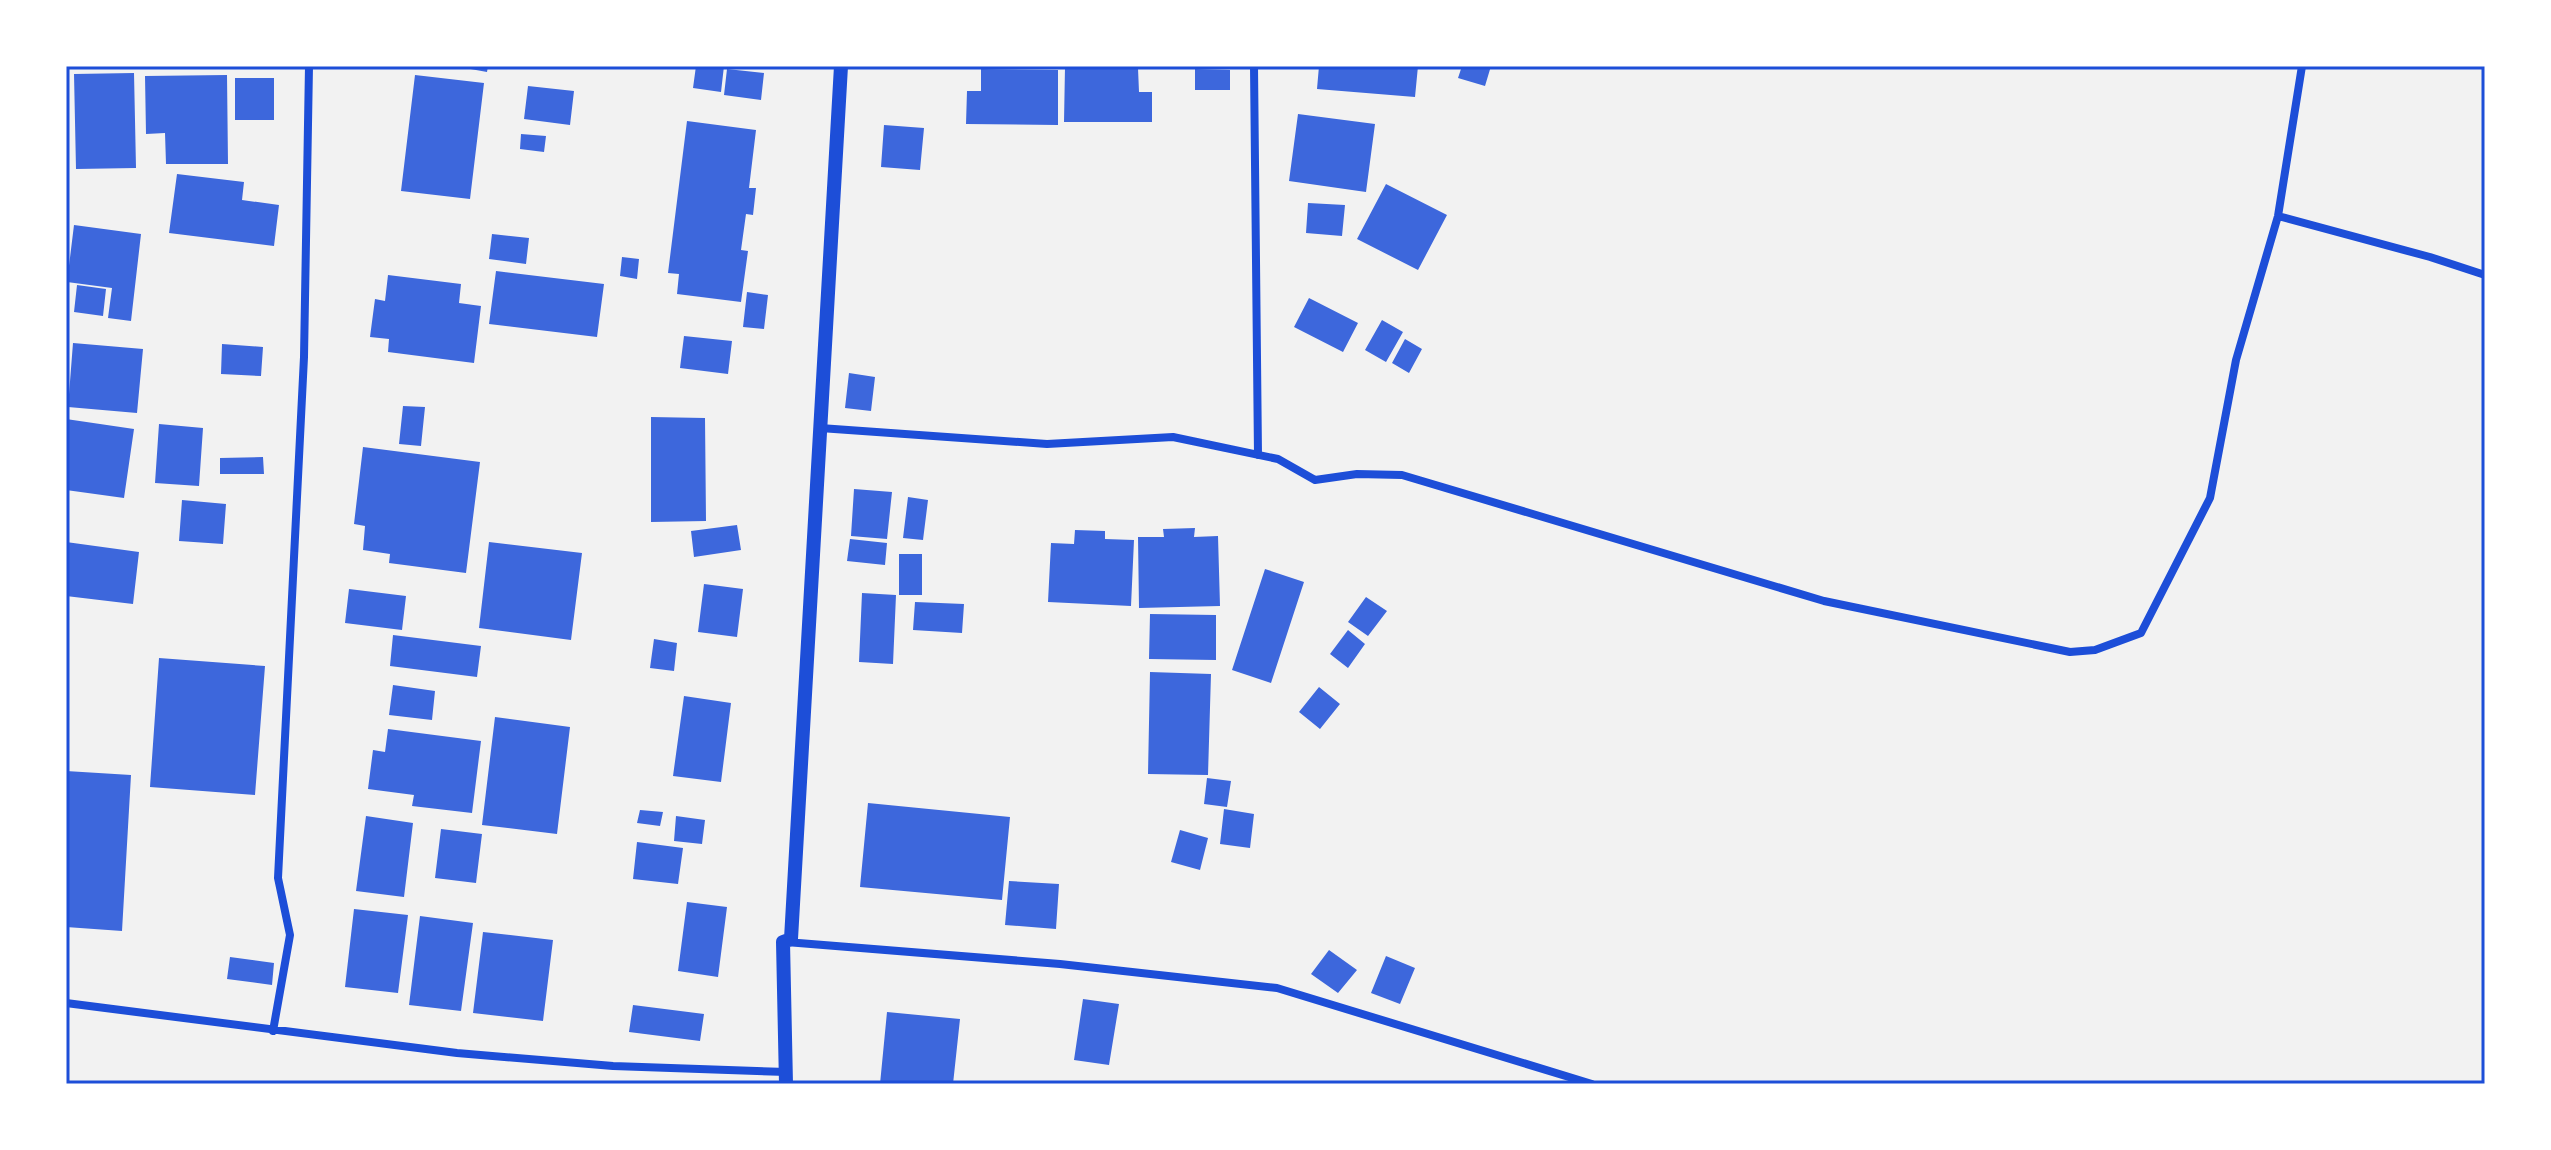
<svg xmlns="http://www.w3.org/2000/svg" width="2551" height="1150" viewBox="0 0 2551 1150" font-family="'Open Sans',sans-serif">
  <style>
    .building { fill: #3d67dc }
    .lines { fill: none; stroke-linecap: round; stroke-linejoin: round }
    .minor { stroke: #1d4ed8; stroke-width: 8 }
    .tertiary { stroke: #1d4ed8; stroke-width: 14 }
    .neatline { fill: none; stroke: #1d4ed8; stroke-width: 3 }
  </style>
  <rect width="100%" height="100%" fill="#f2f2f2"/>
  <path class="building" d="M454,66H488L487,72Z
    M696,66H724L721,92L693,88Z
    M1319,66H1418L1415,97L1317,89Z
    M1462,66H1491L1485,86L1458,78Z
    M1065,67L1138,68L1139,92H1152V122H1064Z
    M727,69L764,73L761,100L724,95Z
    M981,69L1058,70V125L966,124L967,91H981Z
    M1195,69L1230,70V90H1195Z
    M134,73L136,168L76,169L74,74Z
    M227,75L228,164H166L165,133L146,134L145,76Z
    M415,75L484,83L470,199L401,191Z
    M235,78H274V120H235Z
    M528,86L574,91L570,125L524,119Z
    M1298,114L1375,124L1366,192L1289,181Z
    M687,121L756,130L749,188H756L753,215L746,214L741,250L748,251L741,302L677,294L679,274L668,273Z
    M884,125L924,128L920,170L881,167Z
    M521,134L546,136L544,152L520,149Z
    M177,174L244,182L242,200L279,205L274,246L169,233Z
    M1386,184L1447,215L1418,270L1357,239Z
    M1308,203L1345,205L1342,236L1306,233Z
    M74,225L141,234L131,321L108,318L112,288L67,282Z
    M492,234L529,238L526,264L489,259Z
    M622,257L639,259L637,279L620,276Z
    M496,271L604,284L597,337L489,324Z
    M388,275L461,284L459,303L481,306L474,363L388,352L389,339L370,337L375,299L385,301Z
    M77,285L106,289L103,316L74,312Z
    M747,292L768,295L764,329L743,327Z
    M1309,298L1358,323L1343,352L1294,327Z
    M1382,320L1403,332L1386,362L1365,350Z
    M684,336L732,341L728,374L680,368Z
    M1405,339L1422,349L1409,373L1392,363Z
    M73,343L143,349L137,413L68,407Z
    M222,344L263,347L261,376L221,374Z
    M849,373L875,377L871,411L845,408Z
    M403,406L425,407L421,446L399,444Z
    M651,417L705,418L706,521L651,522Z
    M66,419L134,429L124,498L66,490Z
    M159,424L203,428L199,486L155,483Z
    M363,447L480,462L466,573L389,563L390,554L363,550L365,526L354,524Z
    M263,457L264,474H220V458Z
    M854,489L892,492L887,539L851,536Z
    M908,497L928,500L923,540L903,538Z
    M182,500L226,504L223,544L179,541Z
    M737,525L741,550L694,557L691,531Z
    M1195,528L1194,537L1218,536L1220,606L1139,608L1138,537H1164L1163,529Z
    M1075,530L1105,531V539L1134,540L1131,606L1048,602L1051,543L1074,544Z
    M850,539L887,543L885,565L847,561Z
    M66,542L139,552L133,604L66,596Z
    M489,542L582,553L571,640L479,628Z
    M899,554H922V595H899Z
    M1265,569L1304,582L1271,683L1232,670Z
    M704,584L743,589L737,637L698,632Z
    M349,589L406,596L402,630L345,623Z
    M862,593L896,595L893,664L859,662Z
    M1366,597L1387,611L1368,636L1348,622Z
    M915,602L964,604L962,633L913,630Z
    M1150,614L1216,615V660L1149,659Z
    M1348,630L1365,644L1348,668L1330,654Z
    M393,635L481,646L477,677L390,666Z
    M654,639L677,643L674,671L650,668Z
    M159,658L265,666L255,795L150,787Z
    M1150,672L1211,674L1208,775L1148,774Z
    M393,685L435,691L432,720L389,715Z
    M1319,687L1340,704L1320,729L1299,712Z
    M684,696L731,703L721,782L673,776Z
    M495,717L570,727L557,834L482,825Z
    M388,729L481,741L472,813L412,806L414,795L368,789L373,750L385,752Z
    M66,771L131,775L122,931L66,927Z
    M1207,778L1231,781L1227,807L1204,804Z
    M868,803L1010,817L1002,900L860,887Z
    M1224,809L1254,814L1250,848L1220,844Z
    M640,810L663,812L660,826L637,823Z
    M366,816L413,823L404,897L356,891Z
    M676,816L705,820L702,844L674,841Z
    M441,829L482,834L476,883L435,878Z
    M1180,830L1208,838L1200,870L1171,862Z
    M637,842L683,848L678,884L633,879Z
    M1009,881L1059,884L1056,929L1005,925Z
    M687,902L727,907L718,977L678,971Z
    M354,909L408,915L398,993L345,987Z
    M420,916L473,923L461,1011L409,1005Z
    M483,932L553,940L543,1021L473,1013Z
    M1329,950L1357,970L1338,993L1311,974Z
    M1386,956L1415,968L1400,1004L1371,993Z
    M230,957L274,963L272,985L227,979Z
    M1083,999L1119,1004L1109,1065L1074,1060Z
    M633,1005L704,1014L700,1041L629,1032Z
    M887,1012L960,1019L953,1084H880Z"/>
  <g class="lines">
    <path class="minor" d="M1254,66L1258,455
      M2278,216L2430,257L2485,275
      M820,428L1047,444L1173,437L1278,459L1315,480L1357,474L1402,475L1824,601L2070,652L2095,650L2141,633L2210,498L2236,360L2278,216L2302,66
      M786,942L1060,964L1277,988L1592,1084
      M66,1003L457,1053L613,1066L787,1072
      M273,1031L290,935L278,878L304,357L309,66"/>
    <path class="tertiary" d="M786,1084L783,942L791,939L841,66"/>
  </g>
  <rect width="2551" height="1150" fill="none" stroke="#ffffff" stroke-width="136"/>
  <rect x="68" y="68" width="2415" height="1014" class="neatline"/>
</svg>
